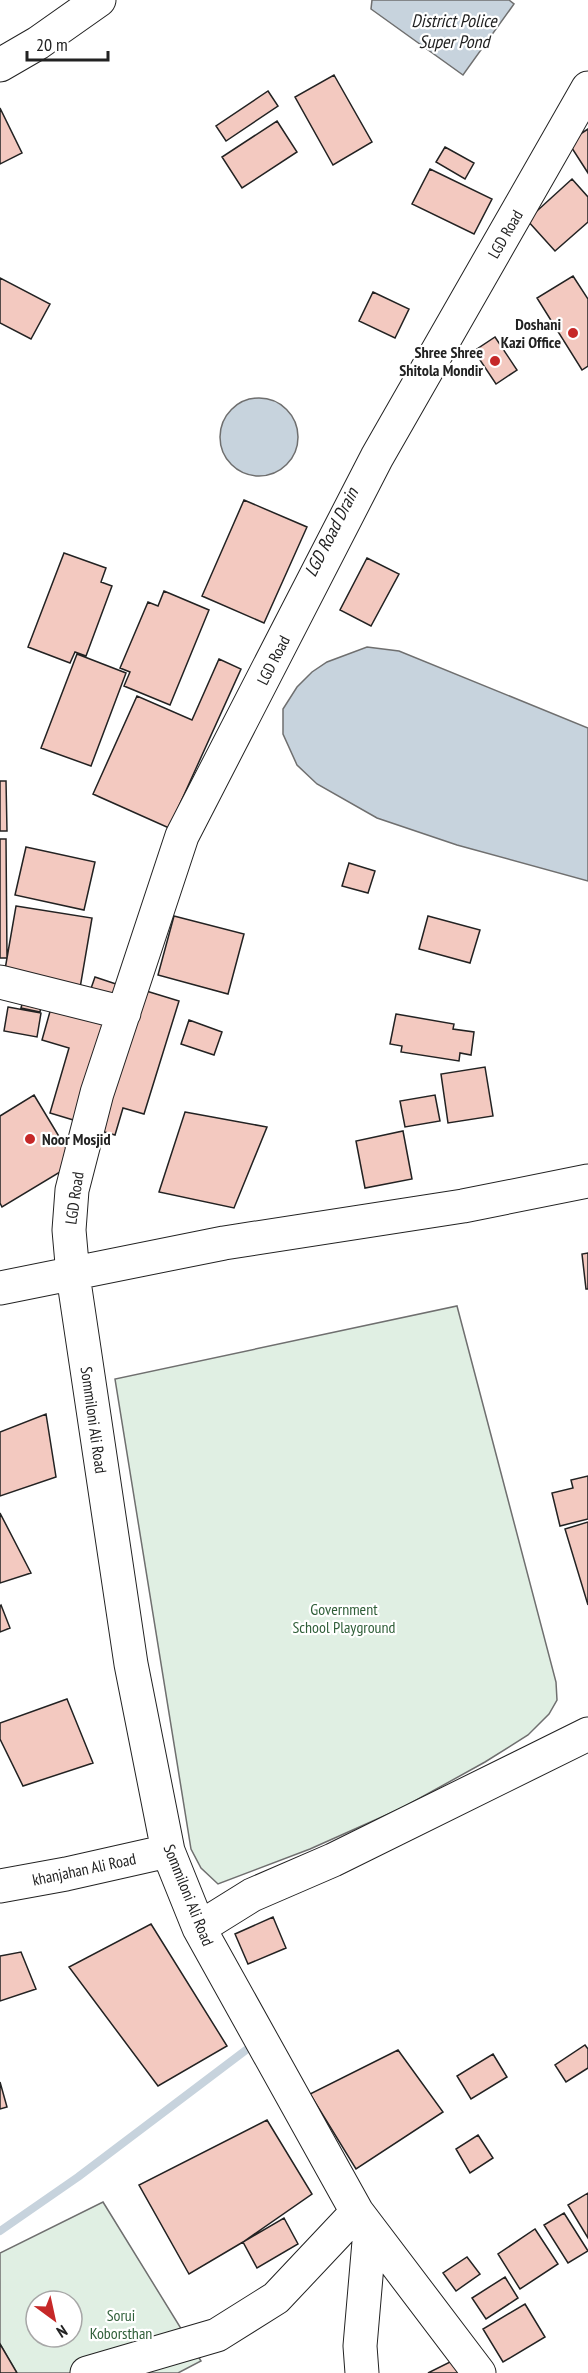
<svg xmlns="http://www.w3.org/2000/svg" width="588" height="2373" viewBox="0 0 588 2373" font-family="'PT Sans Narrow',sans-serif">
  <style>
    .green { fill: #e0efe3; stroke: #6f6f6f; stroke-width: 1.5; fill-rule: evenodd }
    .water { fill: #c7d3dd; stroke: #6f6f6f; stroke-width: 1.5 }
    .lines { fill: none; stroke-linecap: round; stroke-linejoin: round }
    .stream { stroke: #c7d3dd; stroke-width: 8 }
    .building { fill: #f3c9c0; stroke: #222; stroke-width: 1.5 }
    .secondary-casing { stroke: #222; stroke-width: 35 }
    .secondary { stroke: #fff; stroke-width: 33 }
    .poi-dot { fill: #c62828; stroke: #fff; stroke-width: 2 }
    .labels { text-anchor: middle; dominant-baseline: central; stroke-width: 4.5; stroke-linejoin: round; paint-order: stroke }
    .street-label { font-size: 16px; fill: #222; stroke: #fff }
    .poi-label { font-size: 16px; font-weight: bold; fill: #222; stroke: #fff; text-anchor: end }
    .park-label { font-size: 16px; fill: #2f5e38; stroke: #fff }
    .water-label { font-size: 18px; font-style: italic; fill: #222; stroke: #fff }
  </style>
  <rect width="100%" height="100%" fill="#fff"/>
  <path class="green" d="M457,1306L556,1682L557,1700L549,1714L528,1735L485,1762L402,1808L310,1849L218,1884L201,1868L191,1849L115,1379Z
    M103,2202L201,2361L178,2373H17L0,2344V2253ZM36,2301H72V2337H36Z"/>
  <path class="water" d="M372,0H509L514,4L463,75L371,9Z
    M220 437a39 39 0 1 1 78 0a39 39 0 1 1-78 0Z
    M367,647L399,651L588,728V881L457,845L377,818L317,784L297,765L283,734V709L297,687L312,672L327,662Z"/>
  <g class="lines">
    <path class="stream" d="M0,2231L78,2177L250,2047"/>
  </g>
  <path class="building" d="M334,75L372,142L333,165L295,97Z
    M268,91L278,106L226,141L216,126Z
    M0,108L22,153L0,164Z
    M277,121L297,152L242,188L222,157Z
    M588,129V173L568,142Z
    M445,147L474,163L465,179L436,162Z
    M430,169L492,199L474,234L412,204Z
    M572,179L588,197V222L555,251L527,220Z
    M573,276L588,299V366L582,370L537,298Z
    M0,278L50,304L31,339L0,323Z
    M373,292L409,309L395,338L359,321Z
    M495,337L517,370L496,384L474,351Z
    M244,500L307,527L264,623L202,596Z
    M64,553L106,568L101,582L112,586L86,656L75,652L70,663L28,647Z
    M367,558L399,574L371,626L340,610Z
    M164,591L209,610L170,705L124,686L130,672L120,668L148,602L158,606Z
    M77,654L126,673L91,766L41,748Z
    M219,659L241,669L169,828L93,794L137,696L192,720Z
    M0,781H6L7,831H0Z
    M0,839H6L7,958H0Z
    M26,847L95,862L84,910L15,895Z
    M349,863L375,871L368,893L342,886Z
    M16,906L92,918L79,994L3,981Z
    M174,916L244,934L228,994L158,975Z
    M428,916L480,930L470,963L419,949Z
    M95,977L119,985L112,1005L88,997Z
    M143,990L179,1001L144,1114L123,1108L115,1135L101,1131Z
    M24,997L42,1001L40,1012L21,1008Z
    M8,1007L41,1013L37,1037L4,1031Z
    M51,1008L109,1025L80,1122L50,1113L69,1048L42,1040Z
    M396,1014L454,1024L453,1029L474,1032L471,1055L460,1053L459,1061L401,1052L402,1046L390,1044Z
    M189,1020L222,1032L214,1055L181,1044Z
    M485,1067L493,1116L448,1123L441,1074Z
    M34,1095L75,1163L2,1207L0,1203V1116Z
    M435,1095L440,1121L405,1127L400,1101Z
    M185,1112L267,1127L234,1208L159,1192Z
    M403,1131L412,1179L365,1188L356,1141Z
    M588,1253V1289H586L582,1254Z
    M46,1414L56,1477L0,1496V1432Z
    M588,1476V1519L560,1526L552,1493L573,1488L571,1480Z
    M0,1513L31,1573L0,1583Z
    M588,1522V1605L565,1529Z
    M1,1605L10,1628L0,1632V1606Z
    M67,1699L93,1763L23,1786L0,1739V1723Z
    M273,1917L286,1948L248,1964L235,1934Z
    M151,1924L227,2046L158,2086L69,1967Z
    M21,1952L36,1989L0,2001V1956Z
    M585,2045L588,2049V2068L566,2082L555,2065Z
    M398,2050L443,2112L356,2169L310,2094Z
    M493,2054L507,2077L471,2099L457,2076Z
    M0,2082L7,2107L0,2109Z
    M267,2120L312,2194L243,2242L189,2274L139,2185Z
    M478,2135L493,2158L470,2173L456,2149Z
    M588,2193V2238L568,2205Z
    M564,2213L588,2251L568,2263L544,2225Z
    M284,2218L298,2244L257,2268L243,2242Z
    M535,2229L558,2264L520,2289L498,2254Z
    M467,2257L480,2274L456,2291L443,2273Z
    M505,2277L518,2298L486,2319L472,2298Z
    M525,2304L545,2337L503,2362L483,2329Z
    M0,2344L17,2373H0Z
    M456,2359L463,2373H428Z"/>
  <g class="lines">
    <defs>
      <path id="secondary" d="M0,65L38,43L99,0
        M0,982L124,1013
        M0,1288L224,1243L463,1206L588,1181
        M0,1886L66,1874L168,1851
        M199,1928L252,1895L333,1860L588,1734
        M87,2373L217,2335L276,2298L357,2212
        M362,2373L360,2346L370,2230
        M479,2373L357,2212L199,1928L168,1851L131,1664L73,1275L69,1230L72,1190L97,1093L182,836L377,457L588,88"/>
    </defs>
    <use href="#secondary" class="secondary-casing"/>
    <use href="#secondary" class="secondary"/>
  </g>
  <g class="poi-dot">
    <circle cx="573" cy="333" r="6"/>
    <circle cx="495" cy="361" r="6"/>
    <circle cx="30" cy="1139" r="6"/>
  </g>
  <g class="labels">
    <g class="street-label">
      <text transform="translate(505 234) rotate(-60)">LGD Road</text>
      <text transform="translate(273 660) rotate(-63)">LGD Road</text>
      <text transform="translate(74 1198) rotate(-82)">LGD Road</text>
      <text transform="translate(94 1420) rotate(82)">Sommiloni Ali Road</text>
      <text transform="translate(84 1869) rotate(-12)">khanjahan Ali Road</text>
      <text transform="translate(189 1895) rotate(68)">Sommiloni Ali Road</text>
    </g>
    <g class="poi-label">
      <text x="561" y="324">Doshani<tspan x="561" dy="18">Kazi Office</tspan></text>
      <text x="483" y="352">Shree Shree<tspan x="483" dy="18">Shitola Mondir</tspan></text>
      <text x="42" y="1139" text-anchor="start">Noor Mosjid</text>
    </g>
    <g class="park-label">
      <text x="344" y="1609">Government<tspan x="344" dy="18">School Playground</tspan></text>
      <text x="121" y="2315">Sorui<tspan x="121" dy="18">Koborsthan</tspan></text>
    </g>
    <g class="water-label">
      <text x="454" y="20">District Police<tspan x="454" dy="21">Super Pond</tspan></text>
      <text transform="translate(331 532) rotate(-63)">LGD Road Drain</text>
    </g>
  </g>
  <g transform="translate(54 2319) rotate(147)"><circle r="28" fill="#ffffff" stroke="#a7a7a7" stroke-width="1.5"/>
  <path d="M0-4.5L10 22L0 15L-10 22Z" fill="#c62828"/>
  <text y="-9" font-size="16" font-weight="bold" text-anchor="middle" fill="#222222">N</text>
  </g>
  <path d="M27 51v9h81v-9" fill="none" stroke="#222222" stroke-width="3"/>
  <text x="36" y="51" font-size="18" fill="#222222" stroke="#ffffff" stroke-width="4.5" paint-order="stroke">20 m</text>
</svg>
